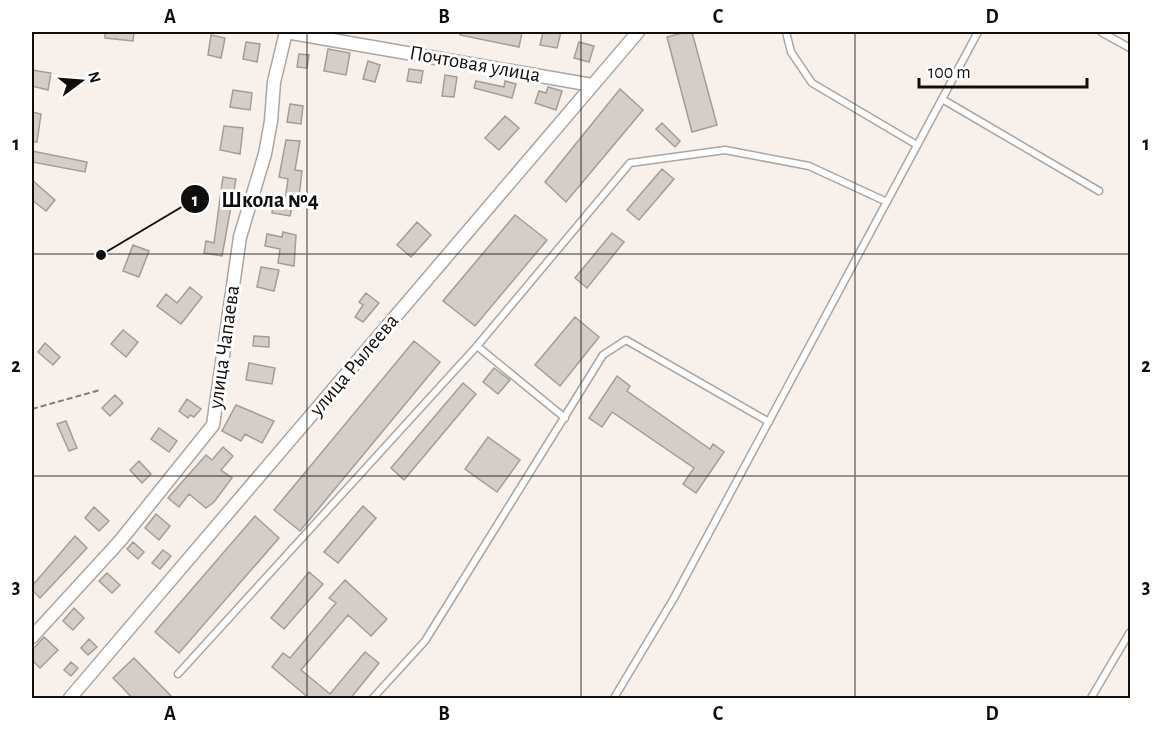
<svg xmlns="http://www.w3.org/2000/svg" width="1162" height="730" viewBox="0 0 1162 730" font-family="'Alegreya Sans',sans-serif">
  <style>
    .building { fill: #d4cdc8; stroke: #a39d97; stroke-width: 1.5 }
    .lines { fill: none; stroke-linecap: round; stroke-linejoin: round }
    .service-casing { stroke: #aca5a0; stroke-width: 9 }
    .minor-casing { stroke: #aca5a0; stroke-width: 15 }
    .path { stroke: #807c78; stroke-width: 2; stroke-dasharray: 6 3; stroke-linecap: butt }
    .service { stroke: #fff; stroke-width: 6 }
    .minor { stroke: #fff; stroke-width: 12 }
    .grid { fill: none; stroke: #100e0c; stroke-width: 1.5; stroke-opacity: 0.55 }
    .labels { text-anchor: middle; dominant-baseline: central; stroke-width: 6; stroke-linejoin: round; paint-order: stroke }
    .street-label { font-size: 21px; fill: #100e0c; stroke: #fff }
    .leader { fill: none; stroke: #100e0c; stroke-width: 2 }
    .callout-dot { fill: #100e0c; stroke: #fff; stroke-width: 2 }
    .mark-label { font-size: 18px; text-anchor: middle; font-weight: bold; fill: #fff }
    .callout-label { font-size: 22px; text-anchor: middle; font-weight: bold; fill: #100e0c; stroke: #fff; stroke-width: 6; stroke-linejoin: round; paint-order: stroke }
    .neatline { fill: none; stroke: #100e0c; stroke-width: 2 }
    .grid-label { font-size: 20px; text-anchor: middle; font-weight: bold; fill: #100e0c }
  </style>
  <rect width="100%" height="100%" fill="#f7f0eb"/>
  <path class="building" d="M105,32H134L133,41L105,38Z
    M460,32H522L519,47L460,35Z
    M543,32H561L557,48L540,45Z
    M686,32H692L717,125L692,132L667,37Z
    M211,35L225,38L221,58L208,55Z
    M246,42L260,44L257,62L243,59Z
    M579,42L594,46L589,62L574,58Z
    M328,49L350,53L346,75L324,71Z
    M299,54L309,55L307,68L297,67Z
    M368,61L380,65L375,82L363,79Z
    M409,69L423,71L421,83L407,81Z
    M32,70L51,73L48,90L32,86Z
    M445,75L457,77L454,97L442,96Z
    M476,81L504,87L505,81L516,84L512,98L474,88Z
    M548,87L562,91L556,110L535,103L539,91L546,93Z
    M620,89L643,110L566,202L545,182Z
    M233,90L252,93L250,110L230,107Z
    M290,104L303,106L301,124L287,122Z
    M32,112L41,114L37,142H32Z
    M505,116L519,128L499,150L485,138Z
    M662,123L680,141L675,147L656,129Z
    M224,126L243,128L240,154L220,150Z
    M286,140L300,141L295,170L302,171L299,197L297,207H292L290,216L272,213L274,198L285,200L288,179L279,177Z
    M32,151L87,162L85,172L32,162Z
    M662,169L674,179L639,220L627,210Z
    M223,177L236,179L222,256L204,253L206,241L214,243Z
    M32,180L55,200L46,211L32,200Z
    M184,191L199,194L197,205L182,202Z
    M515,215L547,240L475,326L443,301Z
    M417,222L431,235L411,257L397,245Z
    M283,232L296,235L294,266L278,263L280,249L265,246L267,234L282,237Z
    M612,233L624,242L587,288L575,278Z
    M133,245L149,251L139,277L123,271Z
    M261,267L279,270L274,291L257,287Z
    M190,287L202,297L181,324L157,306L166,294L177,303Z
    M366,293L379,303L363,322L355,317L363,305L359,302Z
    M575,317L599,337L560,386L535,365Z
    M123,330L138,342L126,357L111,344Z
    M254,336L269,337V347L253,346Z
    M414,341L440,362L300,531L274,510Z
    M45,343L60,357L53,365L38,352Z
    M249,363L275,368L272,384L246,380Z
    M494,368L510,380L498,394L483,382Z
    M617,376L630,386L627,391L710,449L713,444L724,452L696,493L683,484L694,468L612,412L602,427L589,418Z
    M463,383L476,394L404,480L391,468Z
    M115,395L123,403L110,416L102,408Z
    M187,399L201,409L194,417L190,415L188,418L179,411Z
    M236,405L274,421L262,443L245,434L241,441L222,431Z
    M66,421L77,448L69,451L57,424Z
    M159,428L177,441L169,452L151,439Z
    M488,437L520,460L497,492L465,469Z
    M223,447L233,456L221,470L232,478L214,502L206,508L189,494L179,507L168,498L206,455L212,460Z
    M139,461L151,474L142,483L130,470Z
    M363,506L376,518L338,563L324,552Z
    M94,507L109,521L99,531L85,518Z
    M156,514L170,526L159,540L145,528Z
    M255,516L279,538L179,653L155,632Z
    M75,536L87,548L40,598L32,590V586Z
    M133,542L144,552L138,559L127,549Z
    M163,550L171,556L160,569L152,563Z
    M309,572L323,584L284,629L271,618Z
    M107,573L120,585L112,593L99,581Z
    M345,580L387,619L371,636L348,615L301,670L330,694L365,652L379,663L350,699H310L272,667L283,653L290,658L336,603L329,598Z
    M74,608L84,618L73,630L63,621Z
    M44,637L58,650L40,668L32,660V650Z
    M89,639L97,647L88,655L81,648Z
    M134,658L174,699H133L122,687L113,678Z
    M71,662L78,668L71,676L64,670Z"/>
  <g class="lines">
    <defs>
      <path id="service" d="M786,32L791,52L812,83L917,145
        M1101,32L1130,48
        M942,99L1099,191
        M477,346L565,418
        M178,674L477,346L630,163L725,150L809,166L887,202
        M373,698L425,641L603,355L626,340L769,422
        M614,698L674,598L978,32
        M1091,698L1130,632"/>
      <path id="minor" d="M286,32L592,85
        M32,637L120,541L213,425L240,237L265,154L271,121L274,82L286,32
        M70,698L638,32"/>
    </defs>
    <use href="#service" class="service-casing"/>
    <use href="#minor" class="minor-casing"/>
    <path class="path" d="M32,409L100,390"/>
    <use href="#service" class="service"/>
    <use href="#minor" class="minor"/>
  </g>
  <path class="grid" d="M307,32V698M581,32V698M855,32V698M32,254H1130M32,476H1130"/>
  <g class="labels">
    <g class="street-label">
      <text transform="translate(475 64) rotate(10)">Почтовая улица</text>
      <text transform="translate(224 347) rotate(-82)">улица Чапаева</text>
      <text transform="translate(354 365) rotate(-50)">улица Рылеева</text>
    </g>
  </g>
  <path class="leader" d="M101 255L195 199"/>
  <g class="callout-dot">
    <circle cx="101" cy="255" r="6"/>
    <circle cx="195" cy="199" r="15"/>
  </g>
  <g class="mark-label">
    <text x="195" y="206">1</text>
  </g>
  <g class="callout-label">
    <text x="270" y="207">Школа №4</text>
  </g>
  <rect width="1162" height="730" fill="none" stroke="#ffffff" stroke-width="66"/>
  <g transform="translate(81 81) rotate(74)" stroke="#ffffff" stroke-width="4.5" paint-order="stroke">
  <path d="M0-4.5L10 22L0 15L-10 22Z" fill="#100e0c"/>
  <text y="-9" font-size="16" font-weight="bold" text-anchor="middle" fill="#100e0c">N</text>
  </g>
  <path d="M919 78v9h168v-9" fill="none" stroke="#100e0c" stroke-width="3"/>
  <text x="928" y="78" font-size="18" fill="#100e0c" stroke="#ffffff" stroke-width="4.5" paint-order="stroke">100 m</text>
  <rect x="33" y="33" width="1096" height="664" class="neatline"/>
  <g class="grid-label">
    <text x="170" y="23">A</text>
    <text x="444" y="23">B</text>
    <text x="718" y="23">C</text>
    <text x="992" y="23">D</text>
    <text x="16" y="150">1</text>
    <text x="1146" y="150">1</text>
    <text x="16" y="372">2</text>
    <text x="1146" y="372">2</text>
    <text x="16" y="593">3</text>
    <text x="1146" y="593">3</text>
    <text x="170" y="720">A</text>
    <text x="444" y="720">B</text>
    <text x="718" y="720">C</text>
    <text x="992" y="720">D</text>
  </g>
</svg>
